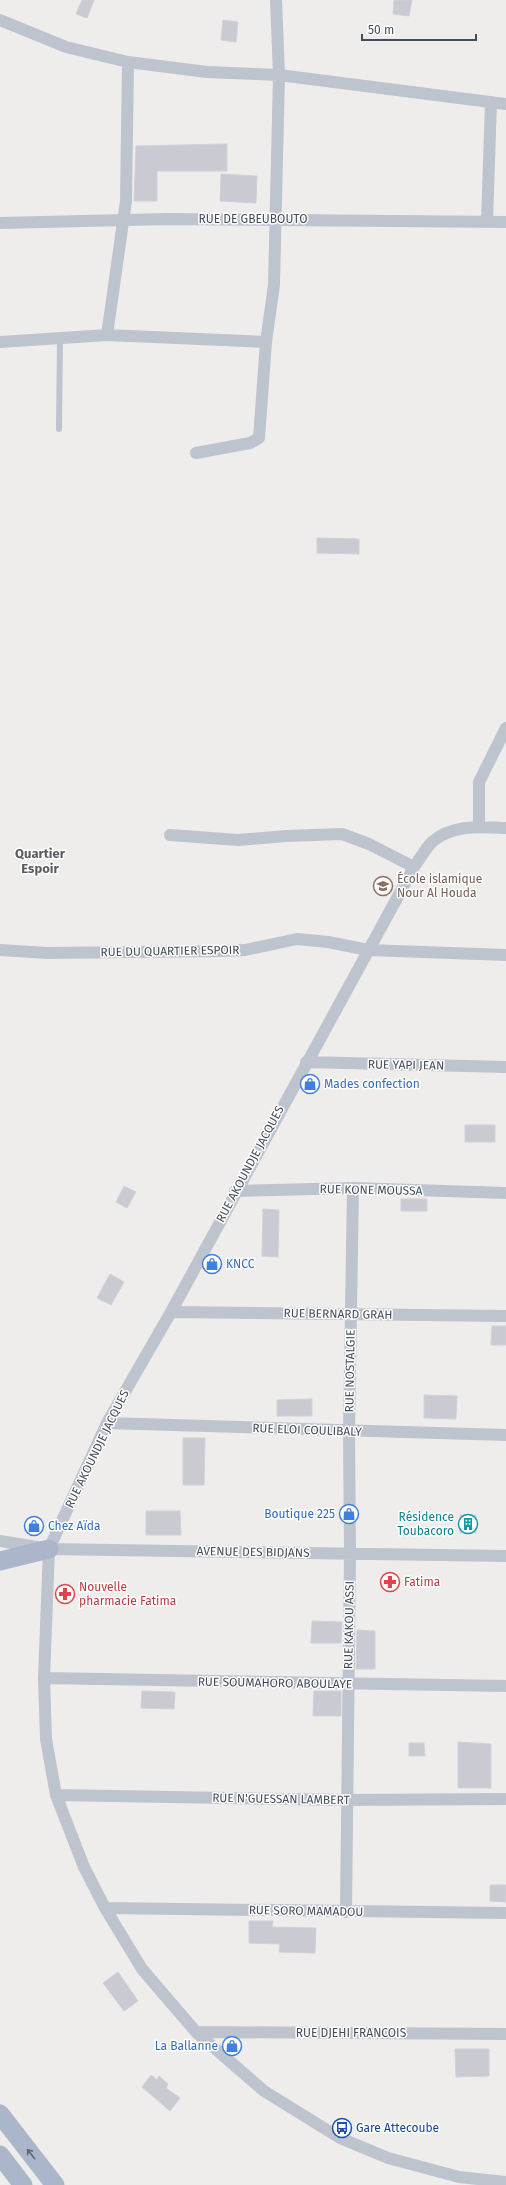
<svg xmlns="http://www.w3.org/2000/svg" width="506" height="2185" viewBox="0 0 506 2185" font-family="'Fira Sans',sans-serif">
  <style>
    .building { fill: #c9cad2; stroke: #d0d1d8 }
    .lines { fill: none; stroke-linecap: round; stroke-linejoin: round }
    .lane { stroke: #bdc4ce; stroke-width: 6 }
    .street { stroke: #bdc4ce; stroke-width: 12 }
    .primary { stroke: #acb6cb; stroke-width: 19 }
    .oneway { stroke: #5f6676 }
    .labels { text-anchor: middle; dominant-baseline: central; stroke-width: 3; stroke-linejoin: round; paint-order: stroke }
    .street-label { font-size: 12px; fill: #454c59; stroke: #fff }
    .education-label { font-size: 12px; fill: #785e54; stroke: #fff; text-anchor: start }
    .shop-label { font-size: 12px; fill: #366cbe; stroke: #fff; text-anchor: start }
    .culture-label { font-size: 12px; fill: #0d838f; stroke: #fff; text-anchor: end }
    .health-label { font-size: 12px; fill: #be3a42; stroke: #fff; text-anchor: start }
    .transit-label { font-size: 12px; fill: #164399; stroke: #fff; text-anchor: start }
    .neighbourhood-label { font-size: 13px; font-weight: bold; fill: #595b61; stroke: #fff }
  </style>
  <rect width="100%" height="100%" fill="#efecec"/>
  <path class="building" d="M82,0H94L87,18L76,14Z
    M394,0H412L409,16L393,14Z
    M223,20L238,22L236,42L221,40Z
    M227,144V171H157V201H134L136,146Z
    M221,174L257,176L256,203L220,201Z
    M317,538L359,539V554L317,553Z
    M465,1125H495V1142H465Z
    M124,1186L136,1192L127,1208L116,1202Z
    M401,1199H427V1211H401Z
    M263,1209L279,1210L278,1257L262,1256Z
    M110,1274L124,1282L111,1305L97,1298Z
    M492,1326H506V1345H491Z
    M424,1395L457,1396L456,1419L424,1418Z
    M312,1399V1416H277V1400Z
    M183,1438H205L204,1485H183Z
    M146,1511H180L181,1535H146Z
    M460,1515H476V1533H460Z
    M312,1621L342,1622L341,1643H311Z
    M357,1630L375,1631V1669H356Z
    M142,1691L175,1692L174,1709L141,1708Z
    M314,1691H341V1716H313Z
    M458,1742L491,1744V1788H458Z
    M409,1743H424L425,1756H409Z
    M490,1885H506V1902L490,1901Z
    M249,1921H273L272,1927L316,1928L315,1953L279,1952L280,1944L249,1943Z
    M118,1972L138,2001L124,2011L103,1983Z
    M455,2049H489V2076L456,2077Z
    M151,2075L157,2080L159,2076L168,2084L166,2088L180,2098L170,2111L142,2087Z"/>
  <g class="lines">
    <path class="lane" d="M59,429L60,338"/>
    <path class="street" d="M0,20L66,47L128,62L207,72L279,75L506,104
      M487,222L491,102
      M0,223L168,219L506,222
      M107,335L126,201L128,62
      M0,342L107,335L266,342
      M196,453L250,443L259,438L266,342L274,285L279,75L276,0
      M479,827V782L506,728
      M506,828C480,827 453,824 432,842C425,849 420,859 414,867L171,1312L107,1423L49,1549L44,1678L46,1739L56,1795L84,1867L105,1908L142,1969L196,2032L264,2091L340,2138L388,2158L459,2177L506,2182
      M170,835L238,840L286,836L342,834L369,844L414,867
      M0,950L47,953L222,951L245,950L297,939L328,942L368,950L506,955
      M306,1062L506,1067
      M235,1191L353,1188L506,1193
      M171,1312L506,1316
      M107,1423L506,1435
      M0,1541L49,1549L506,1556
      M44,1678L506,1686
      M56,1795L346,1800L506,1799
      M105,1908L506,1913
      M346,1912L350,1553L349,1431L353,1188
      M196,2032L506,2034"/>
    <path class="primary" d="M0,1561L49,1549
      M0,2114L55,2185
      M0,2155L23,2185"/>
  </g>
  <defs><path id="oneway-shaft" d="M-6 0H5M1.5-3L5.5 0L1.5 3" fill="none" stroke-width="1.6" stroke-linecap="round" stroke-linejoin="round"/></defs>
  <use class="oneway" href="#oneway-shaft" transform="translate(31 2154) rotate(-128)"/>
  <defs>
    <symbol id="school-ring" viewBox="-11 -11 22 22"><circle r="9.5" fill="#fff" stroke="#8d6e63" stroke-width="1.5"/><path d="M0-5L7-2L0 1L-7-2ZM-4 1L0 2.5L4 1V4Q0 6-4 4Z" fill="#8d6e63"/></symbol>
    <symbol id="shop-ring" viewBox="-11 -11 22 22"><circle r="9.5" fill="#fff" stroke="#3f7fe0" stroke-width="1.5"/><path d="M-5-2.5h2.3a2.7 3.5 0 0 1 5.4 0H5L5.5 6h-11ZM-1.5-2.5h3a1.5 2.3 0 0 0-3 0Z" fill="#3f7fe0"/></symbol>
    <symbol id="building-ring" viewBox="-11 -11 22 22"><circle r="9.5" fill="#fff" stroke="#0f9aa8" stroke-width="1.5"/><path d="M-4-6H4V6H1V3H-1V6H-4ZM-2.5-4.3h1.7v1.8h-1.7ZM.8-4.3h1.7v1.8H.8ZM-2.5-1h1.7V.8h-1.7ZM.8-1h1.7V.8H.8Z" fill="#0f9aa8"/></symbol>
    <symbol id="pharmacy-ring" viewBox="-11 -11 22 22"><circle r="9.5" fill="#fff" stroke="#e0444e" stroke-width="1.5"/><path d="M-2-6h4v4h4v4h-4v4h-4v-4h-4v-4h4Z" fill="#e0444e"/></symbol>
    <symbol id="bus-ring" viewBox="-11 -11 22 22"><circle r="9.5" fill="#fff" stroke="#1a4fb4" stroke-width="1.5"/><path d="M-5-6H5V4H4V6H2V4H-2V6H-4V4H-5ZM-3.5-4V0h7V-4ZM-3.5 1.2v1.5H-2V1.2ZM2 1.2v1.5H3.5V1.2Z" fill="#1a4fb4"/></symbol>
  </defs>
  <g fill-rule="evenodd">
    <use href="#school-ring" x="372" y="875" width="22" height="22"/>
    <use href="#shop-ring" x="299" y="1073" width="22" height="22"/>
    <use href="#shop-ring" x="201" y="1253" width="22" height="22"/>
    <use href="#shop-ring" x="338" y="1503" width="22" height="22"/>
    <use href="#building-ring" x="457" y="1513" width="22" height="22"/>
    <use href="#shop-ring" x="23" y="1515" width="22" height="22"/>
    <use href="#pharmacy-ring" x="379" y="1571" width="22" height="22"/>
    <use href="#pharmacy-ring" x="54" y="1583" width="22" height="22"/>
    <use href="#shop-ring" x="221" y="2035" width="22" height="22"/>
    <use href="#bus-ring" x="331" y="2117" width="22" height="22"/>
  </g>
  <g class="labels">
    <g class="street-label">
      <text x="253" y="219">RUE DE GBEUBOUTO</text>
      <text transform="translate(170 951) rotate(-1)">RUE DU QUARTIER ESPOIR</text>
      <text transform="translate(406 1065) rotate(1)">RUE YAPI JEAN</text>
      <text transform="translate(250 1164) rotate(-62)">RUE AKOUNDJE JACQUES</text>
      <text transform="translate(371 1190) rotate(1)">RUE KONE MOUSSA</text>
      <text transform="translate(338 1314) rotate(1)">RUE BERNARD GRAH</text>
      <text transform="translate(350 1371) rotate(-89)">RUE NOSTALGIE</text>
      <text transform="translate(307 1430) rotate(2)">RUE ELOI COULIBALY</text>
      <text transform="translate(97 1449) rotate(-64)">RUE AKOUNDJE JACQUES</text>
      <text transform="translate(253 1552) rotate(1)">AVENUE DES BIDJANS</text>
      <text transform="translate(349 1625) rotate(-89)">RUE KAKOU ASSI</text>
      <text transform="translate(275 1683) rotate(1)">RUE SOUMAHORO ABOULAYE</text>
      <text transform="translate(281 1799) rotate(1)">RUE N'GUESSAN LAMBERT</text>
      <text transform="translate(306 1911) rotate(1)">RUE SORO MAMADOU</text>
      <text x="351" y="2033">RUE DJEHI FRANCOIS</text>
    </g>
    <g class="education-label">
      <text x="397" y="879">École islamique<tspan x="397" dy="14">Nour Al Houda</tspan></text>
    </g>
    <g class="shop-label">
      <text x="324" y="1084">Mades confection</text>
      <text x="226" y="1264">KNCC</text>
      <text x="335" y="1514" text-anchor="end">Boutique 225</text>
      <text x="48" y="1526">Chez Aïda</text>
      <text x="218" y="2046" text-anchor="end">La Ballanne</text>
    </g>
    <g class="culture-label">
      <text x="454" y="1517">Résidence<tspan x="454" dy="14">Toubacoro</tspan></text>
    </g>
    <g class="health-label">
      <text x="404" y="1582">Fatima</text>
      <text x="79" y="1587">Nouvelle<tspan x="79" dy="14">pharmacie Fatima</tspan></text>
    </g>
    <g class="transit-label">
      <text x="356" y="2128">Gare Attecoube</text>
    </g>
    <g class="neighbourhood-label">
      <text x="40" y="853">Quartier<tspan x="40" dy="15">Espoir</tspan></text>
    </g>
  </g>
  <path d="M362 34v6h114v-6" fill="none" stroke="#454c59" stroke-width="2"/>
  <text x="368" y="34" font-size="12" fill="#454c59" stroke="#ffffff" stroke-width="3" paint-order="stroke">50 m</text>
</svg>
